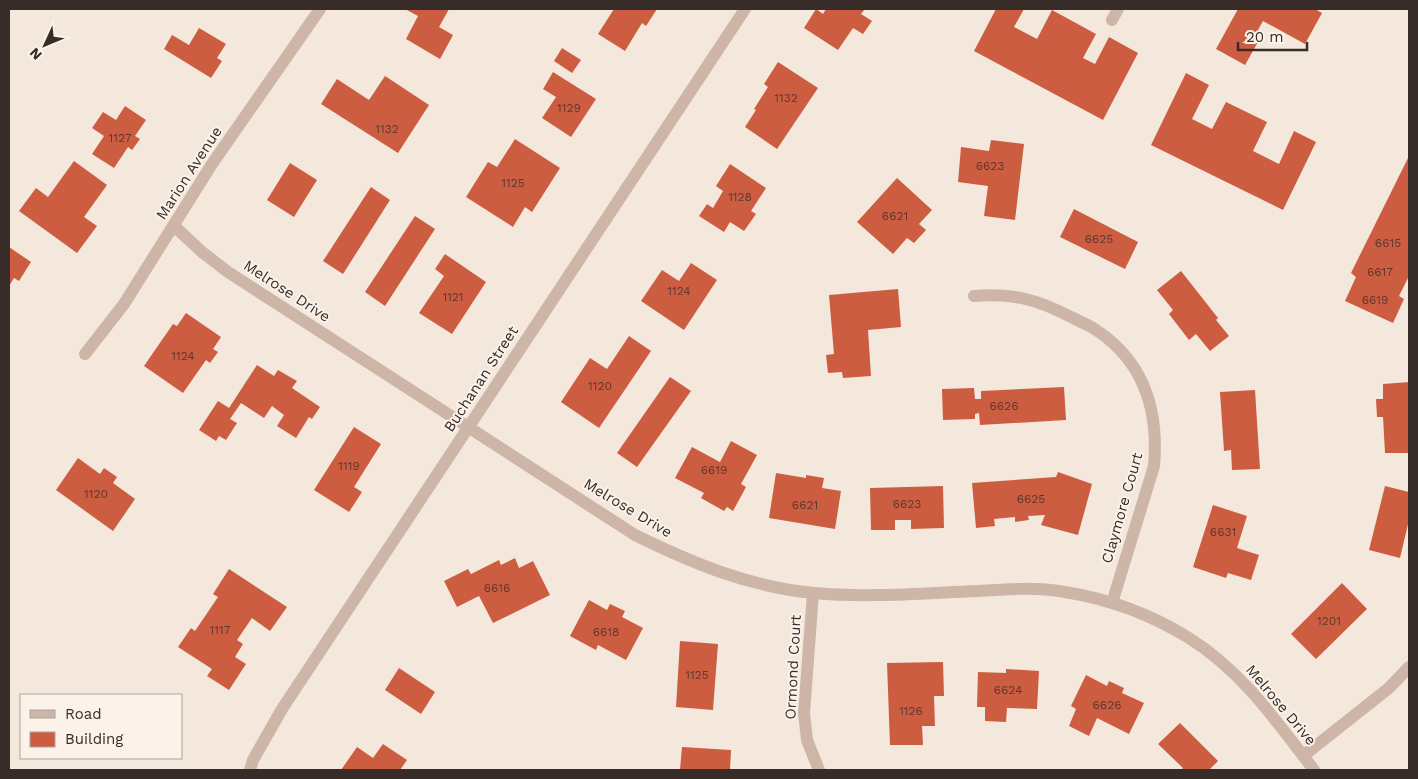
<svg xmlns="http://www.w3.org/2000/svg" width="1418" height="779" viewBox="0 0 1418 779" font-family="'Work Sans',sans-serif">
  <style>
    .building { fill: #cd5d41 }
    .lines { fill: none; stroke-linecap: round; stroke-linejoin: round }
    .minor { stroke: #cdb6a7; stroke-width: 12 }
    .labels { text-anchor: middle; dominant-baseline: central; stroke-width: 4; stroke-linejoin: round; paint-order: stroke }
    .number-label { font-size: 12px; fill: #5d382e }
    .street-label { font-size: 15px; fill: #382c28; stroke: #fbf2e9 }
  </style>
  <rect width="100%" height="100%" fill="#f4e7dc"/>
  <path class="building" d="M405,9H449L439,27L453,35L440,59L406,39L418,16Z
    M614,9H657L646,26L642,23L625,51L598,34Z
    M816,9L823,14L826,9H865L861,14L872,21L863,34L853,28L838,50L804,28Z
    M996,9H1024L1014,27L1037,39L1052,10L1096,34L1083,58L1095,64L1109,37L1138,53L1103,120L974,51Z
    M1238,9H1315L1322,13L1305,44L1263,21L1253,39L1258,42L1245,65L1216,49Z
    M199,28L226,44L217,58L222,61L211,78L164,49L172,35L189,45Z
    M562,48L581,60L572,73L554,61Z
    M778,62L818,88L777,149L745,127L756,110L754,109L768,87L764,84Z
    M553,72L596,99L571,137L542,118L556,97L543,89Z
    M1186,73L1209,85L1192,119L1212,129L1226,102L1267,122L1253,151L1279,164L1294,131L1316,142L1283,210L1151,145Z
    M385,76L429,105L398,153L321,104L337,79L369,100Z
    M125,106L146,120L135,136L140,139L132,150L128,147L114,168L92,154L104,136L92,128L103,112L116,120Z
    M515,139L560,168L532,212L525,207L513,227L466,197L488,162L497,167Z
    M991,140L1024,144L1015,220L984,216L988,186L958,182L961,147L989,151Z
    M1409,156V276L1399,296L1404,299L1393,323L1345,301L1356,277L1351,273Z
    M74,161L107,185L84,217L97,226L77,253L19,211L36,188L48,197Z
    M290,163L317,180L294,217L267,200Z
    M730,164L766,188L751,211L756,214L744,231L730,222L724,232L699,216L707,204L713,208L723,191L716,186Z
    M897,178L932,210L919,224L926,230L914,243L907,238L893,254L857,222Z
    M371,187L390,200L343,274L323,261Z
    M1074,209L1138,242L1125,269L1060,237Z
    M415,216L435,229L385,306L365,292Z
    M9,247L31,262L19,281L14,278L9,286Z
    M445,254L486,282L452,334L419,313L444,276L435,269Z
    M691,263L717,280L684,330L641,301L662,270L679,281Z
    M1181,271L1218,318L1216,320L1229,336L1210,351L1196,334L1189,340L1169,314L1173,310L1157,290Z
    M898,289L901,327L868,330L871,376L843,378L842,372L828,373L826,355L834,354L829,295Z
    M186,313L221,337L213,349L218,352L210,363L206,360L183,393L144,366L173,324L177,326Z
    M629,336L651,351L599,428L561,402L590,358L607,369Z
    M257,365L274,376L278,370L297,381L292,388L320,407L312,419L309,417L296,438L277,426L284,415L272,406L264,418L241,403L230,419L237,423L226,440L219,436L216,441L199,430L218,401L229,408Z
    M670,377L691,391L637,467L617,453Z
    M1409,382V453H1385L1383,417H1377L1376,399H1383V384Z
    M1064,387L1066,420L980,425L979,413L975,414V419L943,420L942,389L974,388L975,399H981V391Z
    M1255,390L1260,469L1232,470L1231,450L1224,451L1220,392Z
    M354,427L381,444L354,487L362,492L349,512L314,490Z
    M731,441L757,455L741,484L746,487L733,511L727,507L724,511L701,498L704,493L675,478L692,447L720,462Z
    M78,458L100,474L104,468L117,477L113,483L135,499L113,531L56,490Z
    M1058,472L1092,484L1078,535L1041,525L1045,515L1028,516L1029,520L1015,522V517L994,519L995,526L976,528L972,483L1056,477Z
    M776,473L806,478V475L824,478L822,488L841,491L835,529L769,518Z
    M943,486L944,528L911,529V520H895V530H871L870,488Z
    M1385,486L1409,492V520L1400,558L1369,550Z
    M1213,505L1247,516L1237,548L1259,555L1251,580L1228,573L1226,578L1193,567Z
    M515,558L519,568L533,561L550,595L493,623L479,596L457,607L444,581L468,569L471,574L499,560L501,565Z
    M229,569L287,607L270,631L252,618L237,640L243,644L235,657L246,664L229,690L207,676L212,669L178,647L191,628L195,631L218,597L213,594Z
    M1342,583L1367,609L1316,659L1291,634Z
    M589,600L607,610L610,604L625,611L622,617L643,628L626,660L598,645L596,650L570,636Z
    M680,641L718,644L713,710L676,707Z
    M943,662L944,696H934L935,726H922L923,745H890L887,663Z
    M399,668L435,692L421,714L385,690Z
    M1006,669L1039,671L1037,709L1007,708L1006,722L985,721V707H977L978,672L1006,673Z
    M1086,675L1107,686L1109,681L1124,688L1122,693L1144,703L1129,734L1097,718L1089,736L1069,726L1076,709L1071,706Z
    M1180,723L1218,761L1209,770H1181L1183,768L1158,744Z
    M383,744L407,760L400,770H341L357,747L373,758Z
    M682,747L731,750L730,770H680Z"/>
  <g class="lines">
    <path class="minor" d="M1112,20L1118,9
      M174,226L202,252L228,272L635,535C692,563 749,587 814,593C869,598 924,593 978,591C1007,589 1036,587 1065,592C1109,599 1152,615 1189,638C1242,671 1277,722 1314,770
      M974,296C1012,293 1036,299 1069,316C1077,320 1086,324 1093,328C1144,360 1159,409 1154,466L1112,603
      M85,354L124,304L212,164L320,9
      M813,593L804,713L807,740L819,770
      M1303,756L1389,688L1409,667
      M250,770L253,760L282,709L745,9"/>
  </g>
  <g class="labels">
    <g class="number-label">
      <text x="786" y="98">1132</text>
      <text x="569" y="108">1129</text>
      <text x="387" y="129">1132</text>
      <text x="120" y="138">1127</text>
      <text x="990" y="166">6623</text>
      <text x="513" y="183">1125</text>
      <text x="740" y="197">1128</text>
      <text x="895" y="216">6621</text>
      <text x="1099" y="239">6625</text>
      <text x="1388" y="243">6615</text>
      <text x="1380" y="272">6617</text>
      <text x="679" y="291">1124</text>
      <text x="453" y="297">1121</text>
      <text x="1375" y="300">6619</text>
      <text x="183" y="356">1124</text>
      <text x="600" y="386">1120</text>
      <text x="1004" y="406">6626</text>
      <text x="349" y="466">1119</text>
      <text x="714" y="470">6619</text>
      <text x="96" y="494">1120</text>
      <text x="1031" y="499">6625</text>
      <text x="907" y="504">6623</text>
      <text x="805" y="505">6621</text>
      <text x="1223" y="532">6631</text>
      <text x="497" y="588">6616</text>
      <text x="1329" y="621">1201</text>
      <text x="220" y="630">1117</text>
      <text x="606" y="632">6618</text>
      <text x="697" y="675">1125</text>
      <text x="1008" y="690">6624</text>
      <text x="1107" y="705">6626</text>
      <text x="911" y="711">1126</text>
    </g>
    <g class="street-label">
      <text transform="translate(189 173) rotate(-57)">Marion Avenue</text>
      <text transform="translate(287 291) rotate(33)">Melrose Drive</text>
      <text transform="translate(481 379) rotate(-57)">Buchanan Street</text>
      <text transform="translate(628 508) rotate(31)">Melrose Drive</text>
      <text transform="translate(1122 508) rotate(-74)">Claymore Court</text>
      <text transform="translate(793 667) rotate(-87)">Ormond Court</text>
      <text transform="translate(1281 705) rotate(50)">Melrose Drive</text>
    </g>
  </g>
  <rect width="1418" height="779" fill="none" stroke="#382c28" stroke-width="20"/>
  <rect x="20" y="694" width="162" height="65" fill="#fbf2e9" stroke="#ada39c"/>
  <rect x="30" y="710" width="25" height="8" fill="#cdb6a7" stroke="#ada39c"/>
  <text x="65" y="719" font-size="15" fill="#382c28">Road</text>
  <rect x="30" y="732" width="25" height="15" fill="#cd5d41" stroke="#ada39c"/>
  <text x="65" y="744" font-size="15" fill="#382c28">Building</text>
  <g transform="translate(45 45) rotate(226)" stroke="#fbf2e9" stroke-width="4" paint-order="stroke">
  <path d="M0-4L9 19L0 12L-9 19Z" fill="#382c28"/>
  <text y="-8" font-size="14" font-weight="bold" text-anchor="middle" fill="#382c28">N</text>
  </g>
  <path d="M1238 42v8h69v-8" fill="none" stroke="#382c28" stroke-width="2.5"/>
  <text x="1246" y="42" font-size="15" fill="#382c28" stroke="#fbf2e9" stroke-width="4" paint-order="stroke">20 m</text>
</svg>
